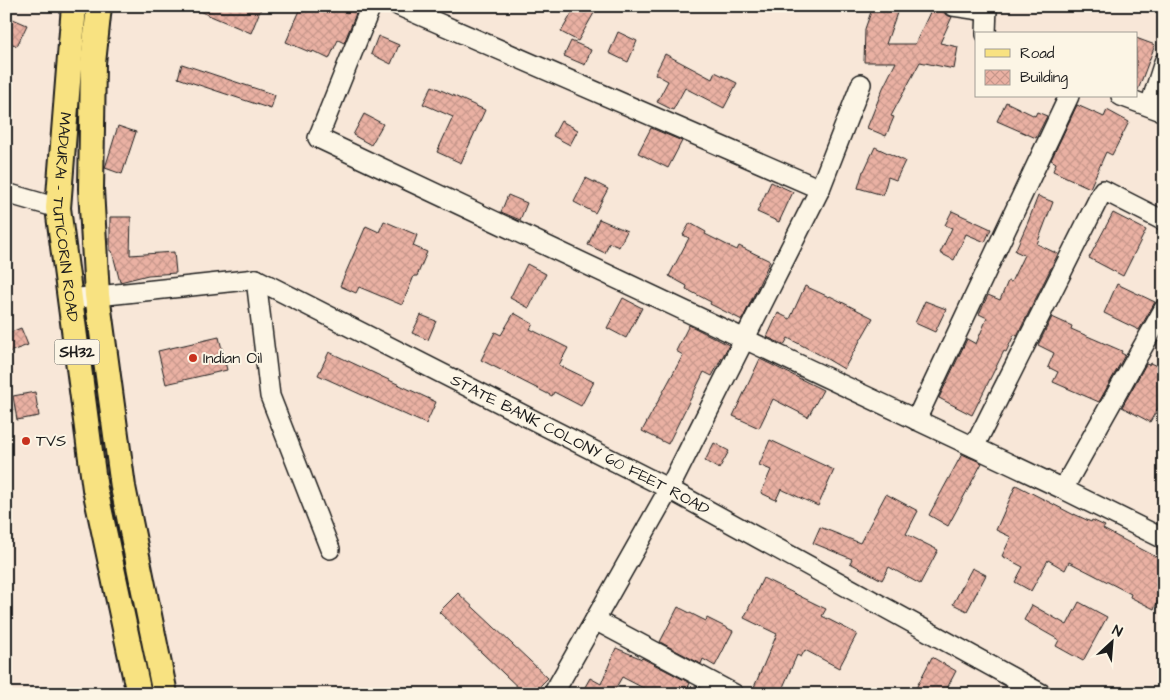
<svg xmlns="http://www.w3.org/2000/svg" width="1170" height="700" viewBox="0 0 1170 700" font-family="'Architects Daughter',sans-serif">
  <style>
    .building { fill: url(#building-cross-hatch); stroke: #1c1c1c }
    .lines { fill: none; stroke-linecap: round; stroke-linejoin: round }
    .minor-casing { stroke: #1c1c1c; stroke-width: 22 }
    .major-casing { stroke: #1c1c1c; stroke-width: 28 }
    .minor { stroke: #fcf5e5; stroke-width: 19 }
    .major { stroke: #f8e281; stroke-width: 24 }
    .poi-dot { fill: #c8321e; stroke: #fcf5e5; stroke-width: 2 }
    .labels { text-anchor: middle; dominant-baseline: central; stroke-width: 4; stroke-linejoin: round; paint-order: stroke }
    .shield { fill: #fcf5e5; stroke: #5f5d58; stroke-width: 1 }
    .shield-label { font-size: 15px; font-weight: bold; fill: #1c1c1c }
    .street-label { font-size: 16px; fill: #1c1c1c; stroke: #fcf5e5 }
    .poi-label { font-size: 16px; fill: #1c1c1c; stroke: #fcf5e5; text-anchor: start }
  </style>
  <defs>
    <pattern id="building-cross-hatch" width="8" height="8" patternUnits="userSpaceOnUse" patternTransform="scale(1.25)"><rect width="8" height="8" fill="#eab1a3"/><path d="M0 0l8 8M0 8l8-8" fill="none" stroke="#c8988c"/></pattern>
  </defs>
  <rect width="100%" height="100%" fill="#f8e7d8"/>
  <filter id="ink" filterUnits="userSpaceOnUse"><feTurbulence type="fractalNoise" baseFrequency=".02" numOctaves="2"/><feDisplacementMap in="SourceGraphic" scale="10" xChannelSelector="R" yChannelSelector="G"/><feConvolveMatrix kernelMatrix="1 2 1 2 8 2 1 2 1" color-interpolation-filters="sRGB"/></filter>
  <g filter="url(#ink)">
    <path class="building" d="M187,6H262L251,33Z
      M302,6H359L344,43L338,40L329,59L313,51L312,53L286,42Z
      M576,6H598L578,41L561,32Z
      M873,6H889L898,10L886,44H915L933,6H936L942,9L946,15L952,17L940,43L958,47L954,69L920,62L891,116L894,117L886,136L867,128L883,88L896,62H864L865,29Z
      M6,16L27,25L17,46L6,41Z
      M618,32L637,41L628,62L609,53Z
      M378,36L399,45L391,64L371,54Z
      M1136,38L1155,45L1138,90H1136Z
      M571,41L591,50L585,65L564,56Z
      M665,54L712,79L715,72L737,83L724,108L685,88L673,110L657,102L668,81L655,74Z
      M182,64L275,95L271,109L178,78Z
      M432,86L485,110L461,163L437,152L453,117L423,104Z
      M1006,102L1035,116L1037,112L1047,116L1036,138L997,121Z
      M1077,105L1104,117L1107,110L1129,122L1112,155L1106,152L1090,188L1053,171L1056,163L1051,160Z
      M364,114L383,124L371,145L353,135Z
      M561,121L578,130L570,145L553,136Z
      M118,126L136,132L122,174L105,168Z
      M651,128L682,141L668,168L638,153Z
      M875,147L905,161L896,180L888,177L883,195L858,188L863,171H864Z
      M586,178L608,189L595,213L574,202Z
      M771,182L793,192L779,222L757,212Z
      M508,195L527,203L520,220L501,212Z
      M1038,196L1053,202L1037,244L1058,254L1017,336L1014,335L1006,352L1004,351L972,415L939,398L967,339L976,344L987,318L979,314L988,295L1000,300L1008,281L1011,282L1024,255L1015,251L1028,222Z
      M952,211L991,229L985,242L966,234L954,260L940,253L952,228L945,225Z
      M1113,213L1146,230L1123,276L1089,258Z
      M110,217H131L130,255L174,252L176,273L148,275L120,282L112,251H110Z
      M599,219L627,231L619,247L609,243L605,253L588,245Z
      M384,221L417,235L413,246L427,252L417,276H414L402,305L359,287L356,293L340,286L366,226L379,232Z
      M690,223L706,232L705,234L737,250L739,246L770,261L742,320L710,304L711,302L686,289L687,286L669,276L689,238L683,235Z
      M527,264L546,274L529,308L510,298Z
      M1117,284L1155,302L1139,330L1104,313Z
      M805,286L829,297L830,296L873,318L844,369L822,356L788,338L784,345L767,337L778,313L790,319Z
      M623,298L642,308L626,338L607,328Z
      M925,301L946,309L935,332L915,323Z
      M514,313L533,324L530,329L568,348L559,365L594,382L581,406L554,392L552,396L481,360L495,332L501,335Z
      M421,315L436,321L428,340L412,333Z
      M1052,317L1072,326L1071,329L1122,351L1121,353L1125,355L1099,402L1053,382L1058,372L1048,367L1054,353L1038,345Z
      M689,325L729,345L712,376L704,372L668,444L642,431L683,355L676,351Z
      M21,328L28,345L6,353V334Z
      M219,337L227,370L166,384L158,351Z
      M329,352L436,402L426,424L318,375Z
      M760,359L823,390L808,417L773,399L759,428L733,416Z
      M1150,363L1164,369V397L1150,422L1122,407L1146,364L1149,365Z
      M35,392L39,416L17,420L13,396Z
      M770,440L834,470L818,506L781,489L776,500L761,493L771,470L759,465Z
      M714,443L729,451L719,469L705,461Z
      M962,454L982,463L948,526L929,515Z
      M1016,485L1074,515V514L1091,522L1092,520L1105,526L1103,529L1164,561V591L1154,609L1130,597L1131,594L1069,562L1065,570L1048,560L1031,591L1015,582L1023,567L1002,556L1011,537L996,530Z
      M886,494L918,511L906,534L938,550L920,584L889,567L882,580L850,563L852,559L813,543L820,527L860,543Z
      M972,568L986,575L967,611L953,604Z
      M763,578L826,609L822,616L857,634L839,668L805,650L801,657L797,655L780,694H751L777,634L744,618Z
      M458,593L548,678L532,694H525L439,612Z
      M1079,602L1107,617L1083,661L1056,646L1059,640L1024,620L1032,605L1067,625Z
      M678,607L706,621L707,618L733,631L715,666L703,659L701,664L660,642Z
      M616,648L642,659V658L690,683L685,694H655L622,677L614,691L619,694H581L590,678L601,684Z
      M932,657L956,671L944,694H913Z"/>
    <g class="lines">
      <defs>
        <g id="minor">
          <path d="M371,6L318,138L1063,489L1164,309"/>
          <path d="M399,6L820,189"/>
          <path d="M953,6L987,11"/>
          <path d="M986,34L987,6"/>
          <path d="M1121,96L1164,112"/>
          <path d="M1150,106L1164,62"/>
          <path d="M6,193L58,208"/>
          <path d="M256,279L270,396L330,549"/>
          <path id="s1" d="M70,299L256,279L669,489L1042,694"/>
          <path d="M916,420L1069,96"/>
          <path d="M974,447L1103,190L1164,221"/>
          <path d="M1063,489L1164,539"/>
          <path d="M595,620L734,694"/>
          <path d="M553,694L669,489L820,189L861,84"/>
        </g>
        <g id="major">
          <path id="s2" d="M74,6L58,208L95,489L139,694"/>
          <path d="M99,6L93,63L91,189L97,295L123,487L165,694"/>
        </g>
      </defs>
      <use href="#minor" class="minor-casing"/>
      <use href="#major" class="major-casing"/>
      <use href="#minor" class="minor"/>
      <use href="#major" class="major"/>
    </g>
  </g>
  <g class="poi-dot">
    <circle cx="193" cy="358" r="5"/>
    <circle cx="26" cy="441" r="5"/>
  </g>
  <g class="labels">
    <rect class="shield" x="54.5" y="339.5" width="45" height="25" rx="4"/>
    <g class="shield-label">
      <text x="77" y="352">SH32</text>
    </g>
    <g class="street-label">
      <text stroke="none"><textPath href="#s2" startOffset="212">MADURAI - TUTICORIN ROAD</textPath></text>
      <text stroke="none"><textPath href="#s1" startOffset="551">STATE BANK COLONY 60 FEET ROAD</textPath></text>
    </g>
    <g class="poi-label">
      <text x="203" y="358">Indian Oil</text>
      <text x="36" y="441">TVS</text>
    </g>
  </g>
  <rect width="1170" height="700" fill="none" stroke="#fcf5e5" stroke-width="25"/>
  <rect x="12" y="12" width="1145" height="675" fill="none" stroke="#1c1c1c" stroke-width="2" filter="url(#ink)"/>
  <rect x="975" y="32" width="162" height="65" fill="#fcf5e5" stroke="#a29e95"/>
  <rect x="985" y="49" width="25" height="8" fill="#f8e281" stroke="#a29e95"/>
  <text x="1020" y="58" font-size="15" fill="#1c1c1c">Road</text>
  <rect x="985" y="70" width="25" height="15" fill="url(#building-cross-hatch)" stroke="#a29e95"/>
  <text x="1020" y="82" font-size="15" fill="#1c1c1c">Building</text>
  <g transform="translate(1112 642) rotate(26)" stroke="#fcf5e5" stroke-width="4" paint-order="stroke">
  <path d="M0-4L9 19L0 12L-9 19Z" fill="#1c1c1c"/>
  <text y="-8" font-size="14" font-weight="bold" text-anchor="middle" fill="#1c1c1c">N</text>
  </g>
</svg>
